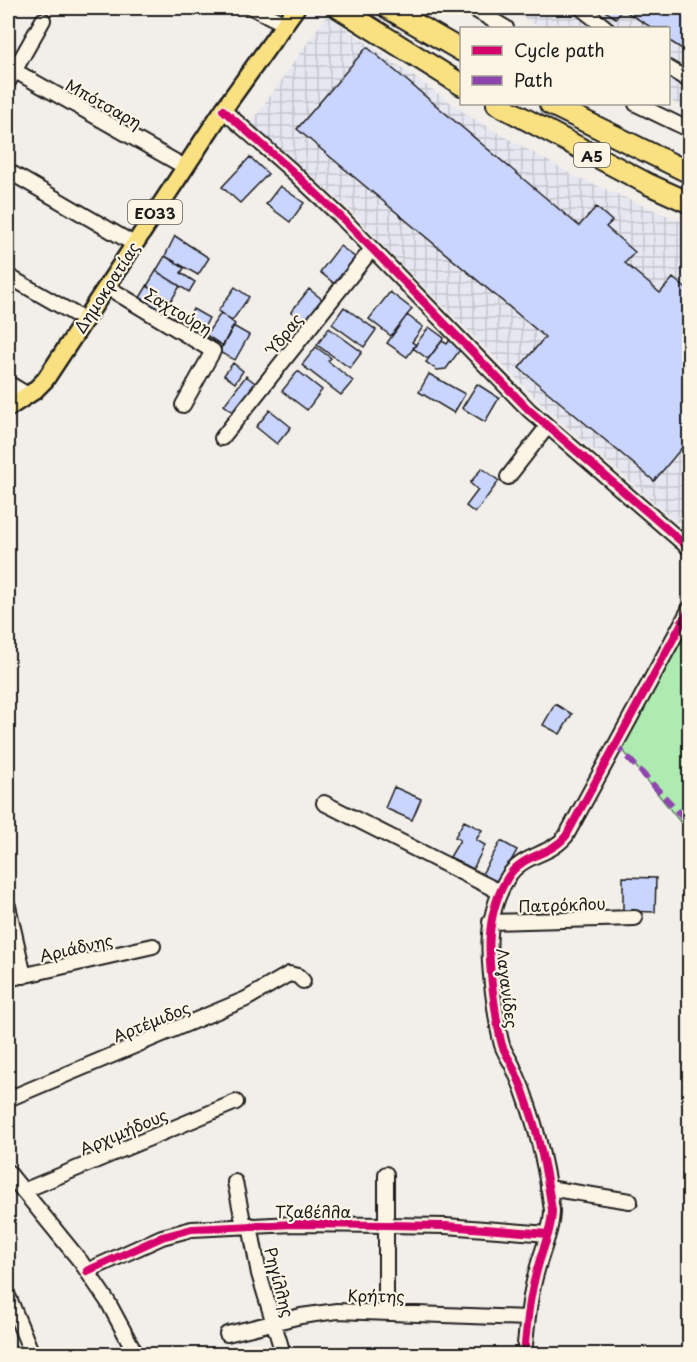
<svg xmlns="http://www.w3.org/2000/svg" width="697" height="1362" viewBox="0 0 697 1362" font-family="'Playpen Sans',sans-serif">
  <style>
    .industrial { fill: url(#industrial-grid) }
    .green { fill: #adebb1; stroke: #648466; stroke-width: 1.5 }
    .building { fill: #cad5fd; stroke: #1c1c1c; stroke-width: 1.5 }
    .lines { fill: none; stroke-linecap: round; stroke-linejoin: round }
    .minor-casing { stroke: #1c1c1c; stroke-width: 18 }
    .major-casing { stroke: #1c1c1c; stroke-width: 21 }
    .highway-casing { stroke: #1c1c1c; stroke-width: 24 }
    .minor { stroke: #fcf5e5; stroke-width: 14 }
    .major { stroke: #f9e181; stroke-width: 16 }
    .highway { stroke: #f9e181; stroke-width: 20 }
    .quiet { stroke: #8e44ad; stroke-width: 6; stroke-dasharray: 12 6; stroke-linecap: butt }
    .cycleway-casing { stroke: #fcf5e5; stroke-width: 11 }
    .cycleway { stroke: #d6006c; stroke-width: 8 }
    .labels { text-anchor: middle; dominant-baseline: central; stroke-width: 4.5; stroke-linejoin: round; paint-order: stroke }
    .shield { fill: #fcf5e5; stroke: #5f5d58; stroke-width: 1.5 }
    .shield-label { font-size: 15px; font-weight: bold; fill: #1c1c1c }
    .street-label { font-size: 16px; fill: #1c1c1c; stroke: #fcf5e5 }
  </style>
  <defs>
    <pattern id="industrial-grid" width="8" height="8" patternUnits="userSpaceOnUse" patternTransform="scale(1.5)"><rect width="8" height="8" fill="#e6e7f0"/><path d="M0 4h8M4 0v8" fill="none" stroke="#c5c6cd"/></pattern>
  </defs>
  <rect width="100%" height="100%" fill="#f2efea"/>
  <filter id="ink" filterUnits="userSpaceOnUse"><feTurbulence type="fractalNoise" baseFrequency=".0167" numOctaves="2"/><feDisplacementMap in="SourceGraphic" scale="12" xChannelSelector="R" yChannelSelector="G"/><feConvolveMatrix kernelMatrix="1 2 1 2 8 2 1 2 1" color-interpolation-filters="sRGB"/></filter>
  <g filter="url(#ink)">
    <path class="industrial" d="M507,8H689V110L669,100L668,28H541Z
      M327,15L471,117L572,175L689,225L690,518L688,521L676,522L549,411L400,263L348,208L251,123Z"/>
    <path class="green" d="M679,633L689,640V833L618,744Z"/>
    <path class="building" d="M600,8H690V54L668,40V28H652L622,9L616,18Z
      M367,47L579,226L596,207L612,221L606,227L635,252L625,263L660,293L673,278L690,292V438L654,481L519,368L545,337L297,129Z
      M250,157L268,174L240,203L222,187Z
      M280,186L304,203L290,222L266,204Z
      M175,236L209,258L198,275L165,256Z
      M340,246L356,258L335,284L320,272Z
      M165,256L184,268L181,273L195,282L189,292L156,271Z
      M156,271L180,286L171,301L147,286Z
      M147,286L171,301L162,315L138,301Z
      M235,287L249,297L232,321L218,311Z
      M309,289L323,300L306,324L291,312Z
      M390,292L412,309L391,336L369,319Z
      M344,307L376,330L364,347L332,324Z
      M193,309L209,318L199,337L182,328Z
      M221,313L235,324L223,346L206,335Z
      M407,315L423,327L412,342L416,345L407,357L387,343Z
      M233,326L249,335L235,360L219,352Z
      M429,327L444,338L428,359L413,348Z
      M329,328L362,352L350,368L317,345Z
      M451,338L462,347L446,369L437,370L426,362L442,341L447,344Z
      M316,347L331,358L328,361L353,381L341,395L302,365Z
      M233,363L243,371L235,383L224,375Z
      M298,371L322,390L307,410L282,391Z
      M429,374L465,394L454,413L419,392Z
      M246,376L259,386L237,415L224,405Z
      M477,384L499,398L485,422L462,408Z
      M270,410L291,427L277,444L256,427Z
      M482,468L499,481L475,513L466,506L478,490L470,483Z
      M555,704L572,714L560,734L543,725Z
      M394,787L421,799L412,820L385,808Z
      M464,821L482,830L476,840L485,845L473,869L450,857L460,840L455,837Z
      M501,841L517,850L498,884L482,874Z
      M623,877L656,878L655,912L623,911Z"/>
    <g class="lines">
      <defs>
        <path id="minor" d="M253,8L285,24
          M472,8L506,28
          M581,8L606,28
          M8,67L185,167
          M668,68L690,81
          M8,82L43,20
          M636,104L690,130
          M223,110L291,170L342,218L529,410L690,549
          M8,171L134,244
          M8,276L85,320
          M107,287L213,351L183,405
          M8,383L28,395
          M222,438L372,249
          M508,477L547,427
          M324,803L500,892
          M8,906L24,976
          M490,922L635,918
          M8,979L153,946
          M8,1099L246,999L289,974L298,976L303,981
          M8,1172L81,1262L108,1302L136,1354
          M386,1174V1311
          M235,1182L244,1226
          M548,1188L630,1201
          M23,1191L236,1102
          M250,1225L259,1274L281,1347
          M87,1271L162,1237L192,1229L294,1224L386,1225L446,1226L548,1234
          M9,1298L32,1354
          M227,1334L301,1316L337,1311L527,1318
          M524,1354C527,1326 529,1297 537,1270C542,1250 552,1230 552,1210C547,1176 540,1140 529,1108C525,1095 520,1082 514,1069C511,1061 505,1054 502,1045C498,1031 496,1015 494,1000C488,958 484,915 508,877C522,854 550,856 566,836L690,608"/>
        <path id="major" d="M8,408L34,391L45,380L223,110L296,8"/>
        <path id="highway" d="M339,8L462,85
          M388,8L462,51
          M497,104L648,184L690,203
          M550,104L690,173"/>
      </defs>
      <use href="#minor" class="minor-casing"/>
      <use href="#major" class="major-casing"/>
      <use href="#highway" class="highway-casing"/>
      <use href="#minor" class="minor"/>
      <use href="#major" class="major"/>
      <use href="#highway" class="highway"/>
      <path class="quiet" d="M615,744L673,806L688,824"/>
      <defs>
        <path id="cycleway" d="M223,110L291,170L342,218L529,410L690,549
          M87,1271L162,1237L192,1229L294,1224L386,1225L446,1226L548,1234
          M524,1354C527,1326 529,1297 537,1270C542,1250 552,1230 552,1210C547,1176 540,1140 529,1108C525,1095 520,1082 514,1069C511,1061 505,1054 502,1045C498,1031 496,1015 494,1000C488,958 484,915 508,877C522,854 550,856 566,836L690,608"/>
      </defs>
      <use href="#cycleway" class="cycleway-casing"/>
      <use href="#cycleway" class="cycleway"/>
    </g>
  </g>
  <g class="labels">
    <g class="shield">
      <rect x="574" y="143" width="36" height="24" rx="4.5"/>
      <rect x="128" y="200" width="54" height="24" rx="4.5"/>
    </g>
    <g class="shield-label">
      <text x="592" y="155">Α5</text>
      <text x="155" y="212">ΕΟ33</text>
    </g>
    <g class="street-label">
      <text transform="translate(104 103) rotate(29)">Μπότσαρη</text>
      <text transform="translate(106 287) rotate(-57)">Δημοκρατίας</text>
      <text transform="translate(179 311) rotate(31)">Σαχτούρη</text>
      <text transform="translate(284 333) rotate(-52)">Ύδρας</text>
      <text transform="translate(562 904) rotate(-2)">Πατρόκλου</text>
      <text transform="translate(76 947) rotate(-13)">Αριάδνης</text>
      <text transform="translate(508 988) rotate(83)">Λαγανίδες</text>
      <text transform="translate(151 1021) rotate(-22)">Αρτέμιδος</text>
      <text transform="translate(123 1131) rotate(-23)">Αρχιμήδους</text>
      <text x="313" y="1211">Τζαβέλλα</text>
      <text transform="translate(280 1282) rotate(75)">Ρηγίλλης</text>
      <text transform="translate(376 1295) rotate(1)">Κρήτης</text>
    </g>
  </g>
  <rect width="697" height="1362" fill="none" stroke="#fcf5e5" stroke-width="30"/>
  <rect x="15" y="15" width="667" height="1332" fill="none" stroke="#1c1c1c" stroke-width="2" filter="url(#ink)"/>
  <rect x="460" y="27" width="210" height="78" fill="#fcf5e5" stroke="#a29e95" stroke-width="1.5"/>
  <rect x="472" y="46" width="30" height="9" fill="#d6006c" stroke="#a29e95" stroke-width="1.5"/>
  <text x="514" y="57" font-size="18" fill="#1c1c1c">Cycle path</text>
  <rect x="472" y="76" width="30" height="9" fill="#8e44ad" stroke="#a29e95" stroke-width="1.5"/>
  <text x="514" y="87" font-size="18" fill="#1c1c1c">Path</text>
</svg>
